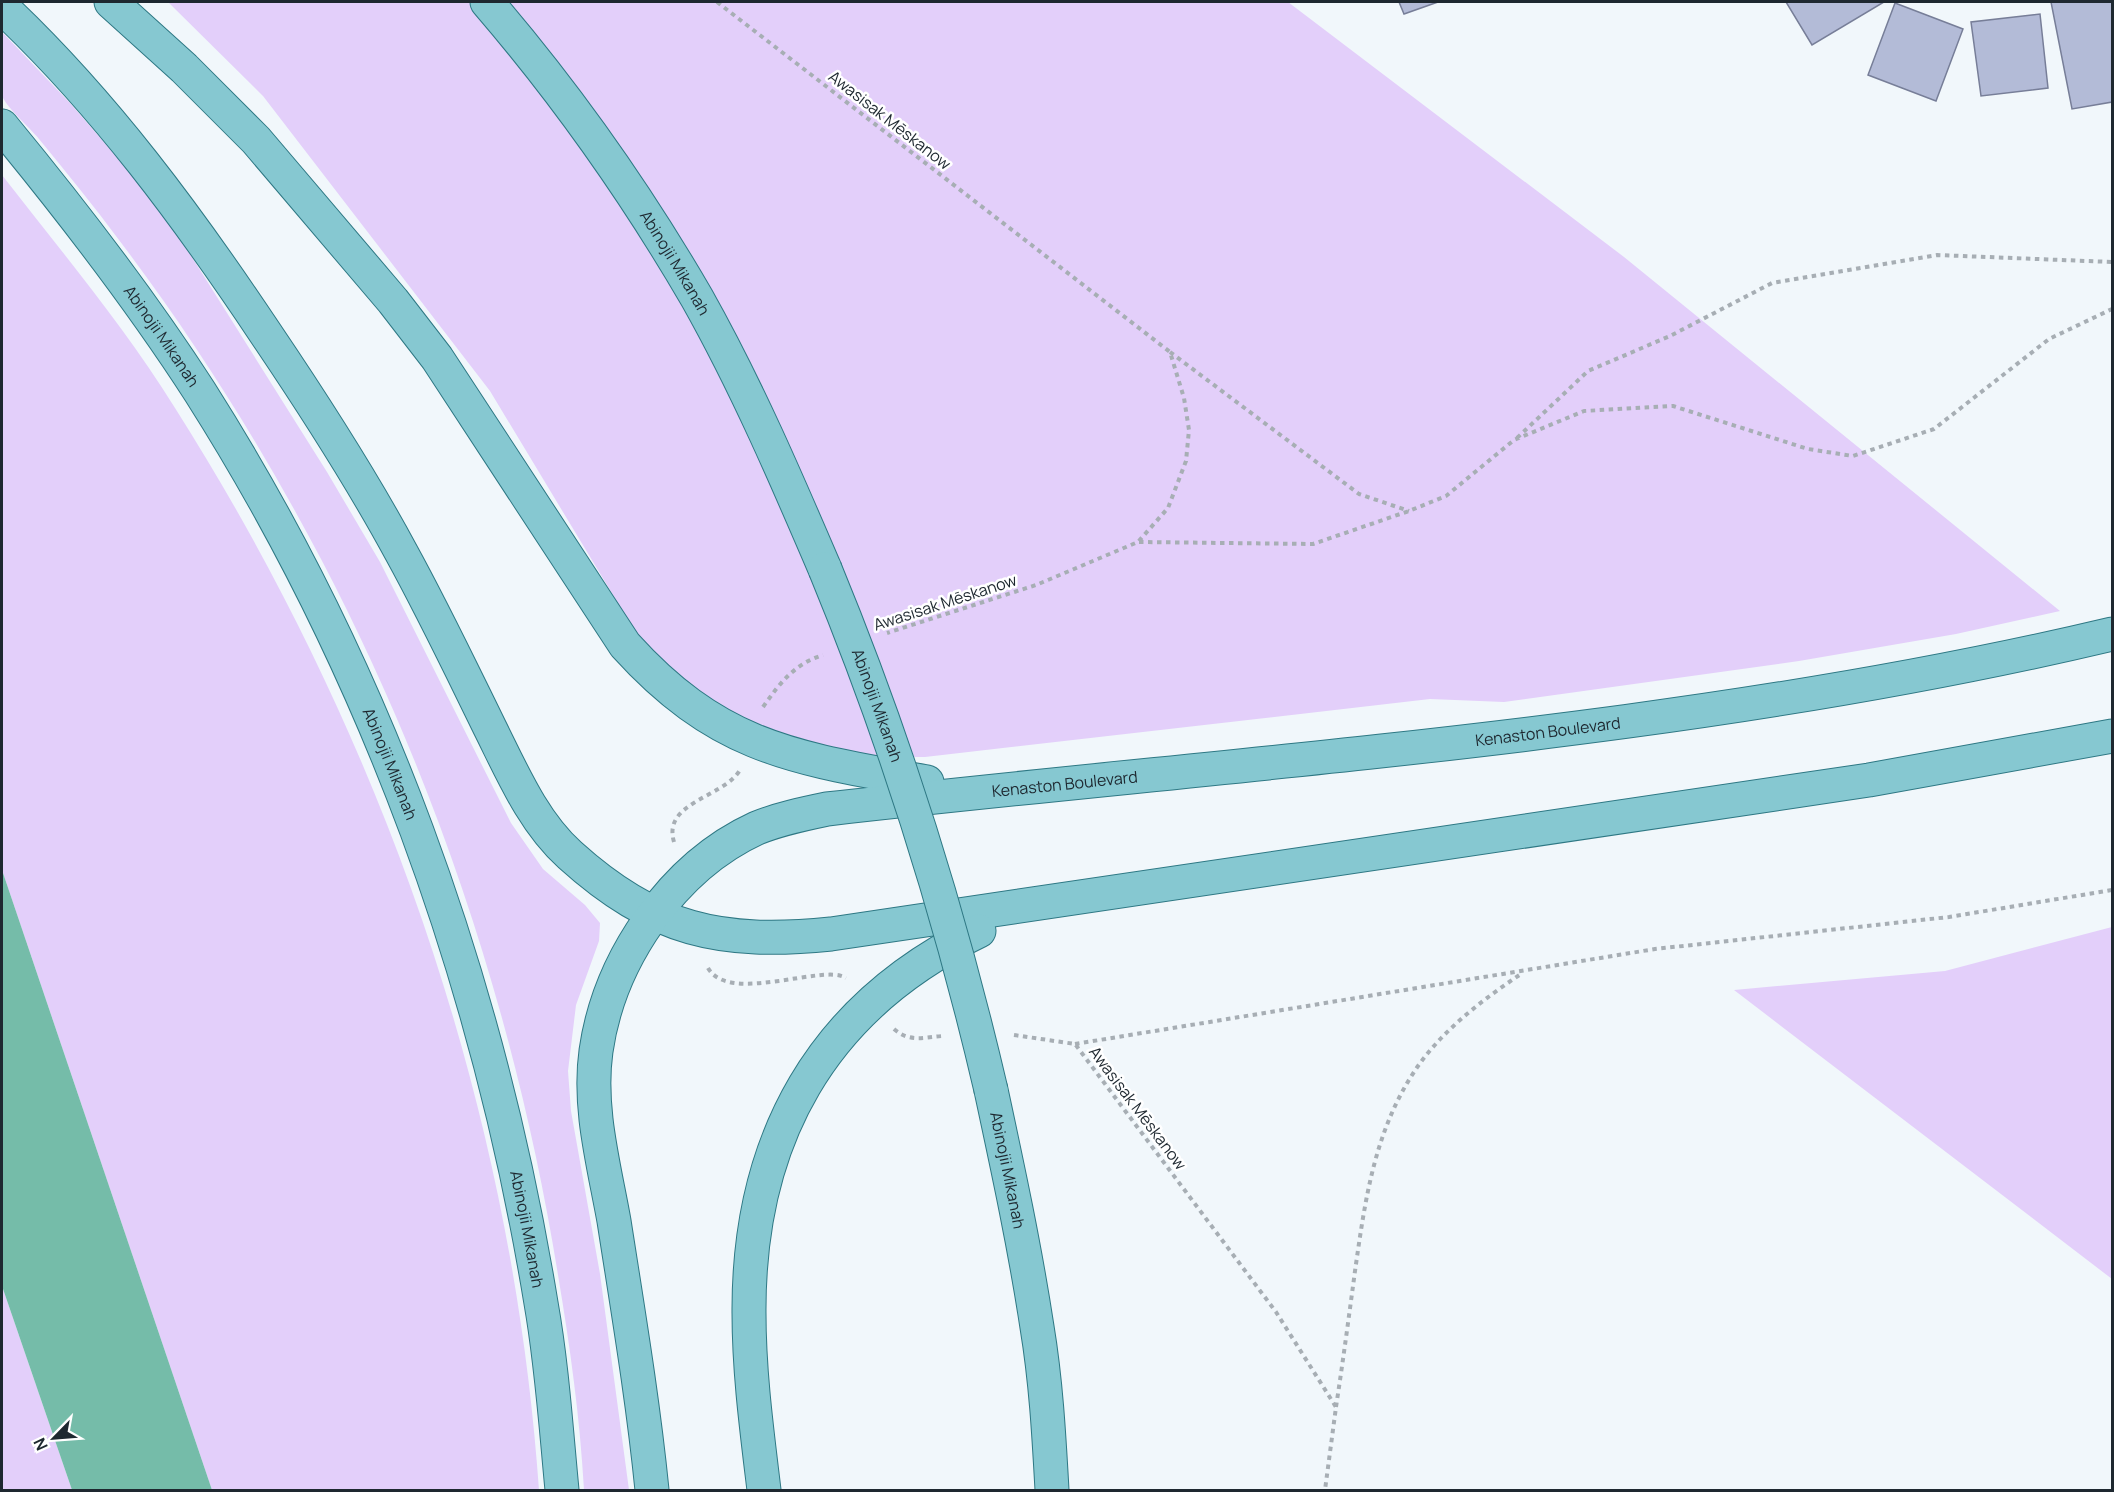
<svg xmlns="http://www.w3.org/2000/svg" width="2114" height="1492" viewBox="0 0 2114 1492" font-family="Manrope,sans-serif">
  <style>
    .green { fill: #e3cffa }
    .water { fill: #75bca9 }
    .building { fill: #b3bbd7; stroke: #777e98; stroke-width: 1.5 }
    .lines { fill: none; stroke-linecap: round; stroke-linejoin: round }
    .primary-casing { stroke: #2e7884; stroke-width: 35 }
    .path { stroke: #a7aeb4; stroke-width: 4; stroke-dasharray: 4.5 4.5; stroke-linecap: butt }
    .primary { stroke: #86c8d1; stroke-width: 33 }
    .primary-bridge-casing { stroke: #2e7884; stroke-width: 35; stroke-linecap: butt }
    .primary-bridge { stroke: #86c8d1; stroke-width: 33 }
    .labels { text-anchor: middle; dominant-baseline: central; stroke-width: 5; stroke-linejoin: round; paint-order: stroke }
    .street-label { font-size: 16px; fill: #1e2830; stroke: #fff }
  </style>
  <rect width="100%" height="100%" fill="#f1f7fb"/>
  <path class="green" d="M168,2H1288L1624,257L2060,611L1956,634L1799,661L1504,702L1430,699L925,757H875L825,752L706,704L645,648L490,391L263,96Z
    M2,32L70,103L151,196L178,235L327,472L380,562L511,823L543,869L585,905L600,923L599,941L576,1005L568,1071L571,1111L600,1274L629,1490H584C580,1418 570,1346 558,1275C518,1026 438,782 321,559C262,447 195,340 119,240C93,205 66,172 39,139C30,128 7,108 2,96C0,87 2,44 2,32Z
    M2,175C61,251 124,326 175,408C382,734 512,1105 539,1490H212L2,870Z
    M2112,927V1279L1734,990L1945,971Z
    M2,1286L72,1490H2Z"/>
  <path class="water" d="M2,870L212,1490H72L2,1286Z"/>
  <path class="building" d="M1399,2H1438L1404,14Z
    M1786,2H1884L1812,45Z
    M2051,2H2112V102L2072,109Z
    M1895,3L1963,29L1936,101L1868,75Z
    M2040,14L2048,88L1981,96L1971,22Z"/>
  <g class="lines">
    <defs>
      <g id="primary">
        <path d="M111,2L184,68L256,140L393,301L437,358L625,645C720,750 796,758 927,782"/>
        <path id="s1" d="M487,2C566,94 636,193 697,298C746,385 786,478 825,569"/>
        <path d="M2,7C104,103 188,217 266,334C314,405 360,476 401,552C433,610 461,669 490,728C512,772 533,822 570,855C654,931 721,945 831,934L1869,780L2112,736"/>
        <path id="s2" d="M2,126C72,211 140,299 200,392C376,669 488,980 541,1303C552,1365 556,1428 562,1490"/>
        <path id="s3" d="M991,1090C1008,1169 1025,1248 1037,1327C1046,1381 1049,1436 1052,1490"/>
        <path id="s4" d="M652,1490C643,1400 628,1311 614,1221C604,1165 588,1108 596,1051C609,960 672,867 757,828C779,819 803,814 827,809C1257,760 1691,734 2112,634"/>
        <path d="M764,1490C757,1432 749,1373 749,1313C748,1140 821,1007 979,931"/>
      </g>
    </defs>
    <use href="#primary" class="primary-casing"/>
    <path class="path" d="M717,2L1170,352L1184,398L1189,430L1186,461L1168,508L1138,542L1036,585L887,633
      M1170,352L1359,494L1409,511
      M1517,438L1588,371L1670,336L1772,283L1937,255L2112,262
      M1139,542L1313,544L1409,511L1446,496L1514,440L1584,411L1673,406L1808,449L1853,456L1934,429L2049,339L2112,309
      M763,707C780,683 794,664 823,655
      M674,842C662,802 723,798 740,770
      M708,968C729,1005 824,963 846,978
      M894,1029C910,1043 924,1037 943,1036
      M1014,1035L1075,1044L1276,1312L1336,1407L1325,1490
      M1075,1044L1655,949L1949,917L2112,890
      M1336,1407C1343,1361 1349,1316 1355,1271C1365,1201 1374,1133 1414,1072C1440,1032 1482,1000 1521,974"/>
    <use href="#primary" class="primary"/>
    <defs>
      <g id="primary-bridge">
        <path id="s5" d="M825,569C896,741 949,910 991,1090"/>
      </g>
    </defs>
    <use href="#primary-bridge" class="primary-bridge-casing"/>
    <use href="#primary-bridge" class="primary-bridge"/>
  </g>
  <g class="labels">
    <g class="street-label">
      <text transform="translate(890 120) rotate(38)">Awasisak Mēskanow</text>
      <text stroke="none"><textPath href="#s1" startOffset="322">Abinojii Mikanah</textPath></text>
      <text stroke="none"><textPath href="#s2" startOffset="264">Abinojii Mikanah</textPath></text>
      <text transform="translate(945 602) rotate(-18)">Awasisak Mēskanow</text>
      <text stroke="none"><textPath href="#s5" startOffset="146">Abinojii Mikanah</textPath></text>
      <text stroke="none"><textPath href="#s4" startOffset="1527">Kenaston Boulevard</textPath></text>
      <text stroke="none"><textPath href="#s2" startOffset="750">Abinojii Mikanah</textPath></text>
      <text stroke="none"><textPath href="#s4" startOffset="1041">Kenaston Boulevard</textPath></text>
      <text transform="translate(1138 1108) rotate(53)">Awasisak Mēskanow</text>
      <text stroke="none"><textPath href="#s3" startOffset="82">Abinojii Mikanah</textPath></text>
      <text stroke="none"><textPath href="#s2" startOffset="1236">Abinojii Mikanah</textPath></text>
    </g>
  </g>
  <rect width="2114" height="1492" fill="none" stroke="#1e2830" stroke-width="6"/>
  <g transform="translate(54 1438) rotate(245)" stroke="#ffffff" stroke-width="4.5" paint-order="stroke">
  <path d="M0-4.5L10 22L0 15L-10 22Z" fill="#1e2830"/>
  <text y="-9" font-size="16" font-weight="bold" text-anchor="middle" fill="#1e2830">N</text>
  </g>
</svg>
